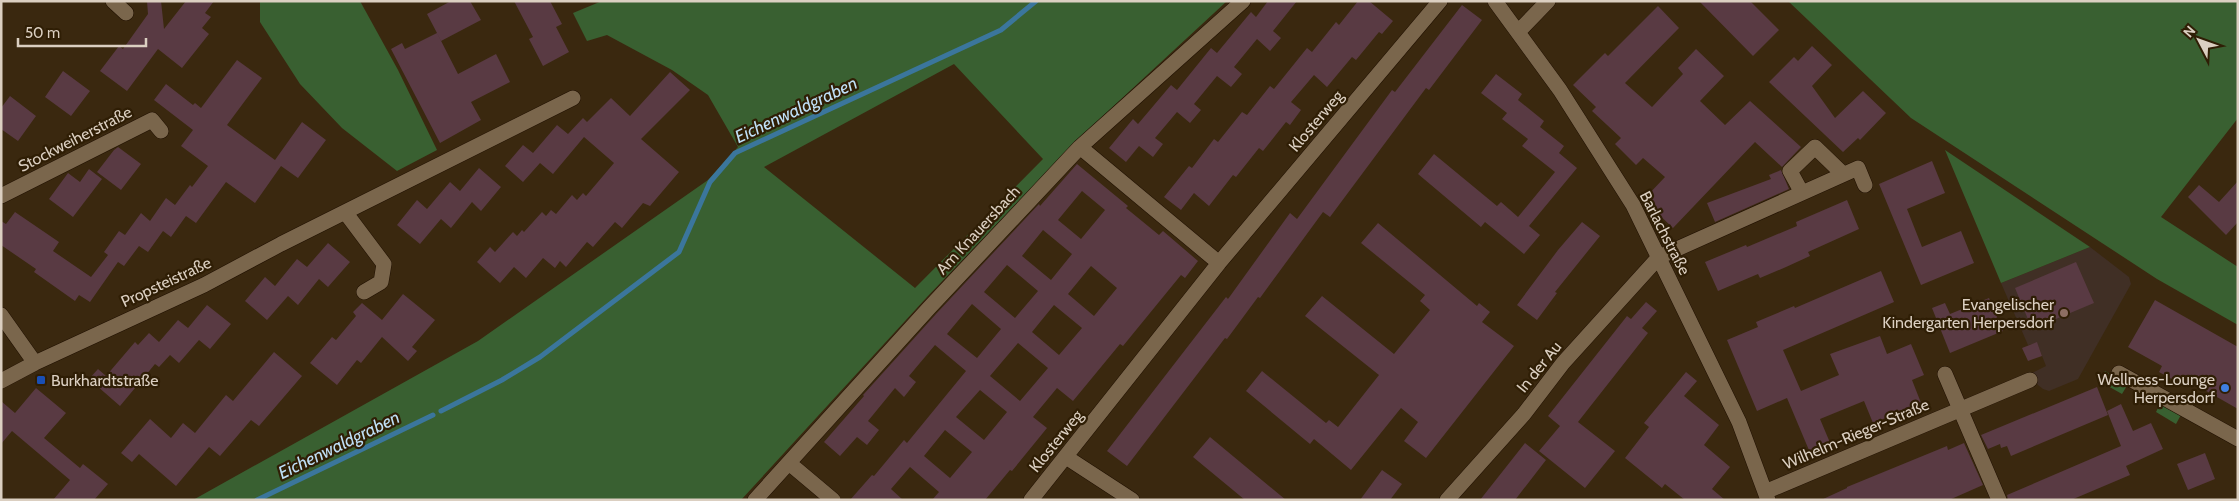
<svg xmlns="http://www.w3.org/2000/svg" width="2239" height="501" viewBox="0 0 2239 501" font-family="Cabin,sans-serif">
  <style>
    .education { fill: #402f25 }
    .green { fill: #396031; fill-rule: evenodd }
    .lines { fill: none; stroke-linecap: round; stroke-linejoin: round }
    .stream { stroke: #3b769c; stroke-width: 5 }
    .building { fill: #593a43; fill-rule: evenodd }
    .minor-casing { stroke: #201000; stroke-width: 16 }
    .minor { stroke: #7a664c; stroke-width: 15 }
    .education-dot { fill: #8d6e63; stroke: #2f1e05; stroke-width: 2 }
    .transit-dot { fill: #1a4fb4; stroke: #2f1e05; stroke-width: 2 }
    .shop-dot { fill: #3f7fe0; stroke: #2f1e05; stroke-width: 2 }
    .labels { text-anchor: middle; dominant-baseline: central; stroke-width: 4.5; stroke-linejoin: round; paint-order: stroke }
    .street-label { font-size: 16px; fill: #dbcfc1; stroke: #2f1e05 }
    .poi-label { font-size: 16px; fill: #dbcfc1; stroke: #2f1e05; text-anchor: end }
    .water-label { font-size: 18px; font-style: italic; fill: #bfdff6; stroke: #2f1e05 }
  </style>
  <rect width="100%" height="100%" fill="#3a280f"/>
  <path class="education" d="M2090,247L2129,277L2131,284L2078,379L2049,391L2043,389L2038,385L2032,373L2046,366L2037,343L2028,345L2001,283Z"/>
  <path class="green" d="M260,1H360L398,70L437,150L397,171L342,128L300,84L260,22Z
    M602,1H1227L1079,138L927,297L741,500H193L478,341L708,180L738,147L708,95L672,70L607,35L587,41L573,13ZM954,64L1043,159L915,288L764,167Z
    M1788,1H2238V118L2161,217L2238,267V325L2157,279L1911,118Z
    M1945,150L2090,247L2001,283Z
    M2105,371L2128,384L2122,394L2099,381Z
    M2161,402L2182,413L2176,424L2156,412Z"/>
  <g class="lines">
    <path class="stream" d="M441,411L502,380L540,357L679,252L710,182L735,153L1001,30L1036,1
      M257,500L433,415"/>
  </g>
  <path class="building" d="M147,1H161L164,29L186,1H214L205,13L211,17L202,28L209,34L182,68L158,49L127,91L100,71L119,46L123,49L148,14Z
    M451,1H470L481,20L441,41L437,33L458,74L496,54L510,82L471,102L481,120L440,143L391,49L402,43L405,49L437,33L427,14Z
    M514,1H550L562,24L556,27L569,52L543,66L529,39L533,37Z
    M1268,1H1297L1273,31L1281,38L1270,51L1257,39L1234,67L1242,74L1231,87L1217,76L1194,104L1201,110L1190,123L1177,112L1155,138L1163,144L1153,157L1139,146L1126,162L1109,148L1133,119L1138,124L1171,85L1177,90L1211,48L1217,53L1251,12L1256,17Z
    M1358,1H1369L1393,21L1382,34L1379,32L1356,60L1352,57L1327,87L1314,75L1291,102L1301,110L1290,125L1286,122L1263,151L1259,148L1236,177L1233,175L1209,206L1194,193L1181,210L1164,197L1189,166L1192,168L1214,139L1218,142L1242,112L1247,115L1270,86L1274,89L1307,48L1312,52L1336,22L1339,25Z
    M1699,1H1750L1779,30L1753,56Z
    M1462,5L1482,20L1429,90L1426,88L1330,217L1323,212L1260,298L1258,297L1227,339L1225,338L1127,466L1107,451L1226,297L1228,299L1290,213L1297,219L1392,90L1395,92Z
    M1658,6L1679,28L1625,83L1652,107L1683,74L1678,68L1696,49L1724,76L1700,101L1725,125L1750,101L1801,147L1782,167L1755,142L1673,228L1652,208L1645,198L1665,177L1643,158L1636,165L1615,144L1621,138L1592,111L1596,107L1573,85L1605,53L1608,56Z
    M1812,46L1832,65L1812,86L1835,118L1863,91L1886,113L1860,140L1858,138L1843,152L1769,82L1794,57L1798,61Z
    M237,60L262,78L227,125L275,160L302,122L326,140L298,178L281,166L255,203L226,182L196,223L186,216L171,237L163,231L148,252L139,246L124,266L118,262L90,302L79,295L75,301L34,272L36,269L1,245V221L6,224L15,212L59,242L53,251L91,277L108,255L104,252L119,231L125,235L141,213L150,221L166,198L175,205L190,185L192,187L208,166L181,146L193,130L154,100L166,84L193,105L195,103L201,108Z
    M63,71L90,91L71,116L45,97Z
    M670,72L690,90L641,139L679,172L650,206L643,203L622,228L615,222L593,247L587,242L566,267L560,261L555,268L543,258L526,278L514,267L500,283L477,262L490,247L495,252L513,232L517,236L522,230L524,232L542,212L546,216L551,210L556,214L572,195L577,200L583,193L586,196L614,163L584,137L553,174L540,163L523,182L505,166L523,145L533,153L557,125L568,134L583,118L587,122L611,98L630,116Z
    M1496,74L1522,94L1518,100L1544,121L1540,127L1564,146L1559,153L1577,168L1529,226L1540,235L1524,254L1485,222L1481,227L1418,174L1434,154L1497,206L1501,202L1518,217L1555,172L1522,146L1528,139L1502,119L1507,113L1481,93Z
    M10,96L36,116L18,141L1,129V108Z
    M118,147L141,164L121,190L97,172L114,150Z
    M1932,161L1945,193L1907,209L1922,247L1961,231L1974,263L1921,285L1879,184Z
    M1077,164L1128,206L1126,208L1159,235L1163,231L1198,261L1185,278L1181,275L1123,346L1120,344L1073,401L1057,388L1033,417L1047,428L1012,471L1010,470L985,500H932L939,492L910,467L891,489L903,500H850L872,475L874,476L904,440L907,443L966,371L935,345L909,376L916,382L904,397L895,388L868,421L879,430L867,445L857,437L840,456L824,442L864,396L863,395L936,314L1039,204L1040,206ZM1082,191L1105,210L1081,239L1058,220ZM1043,230L1072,254L1051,280L1022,256ZM1007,265L1038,291L1015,318L984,292ZM1091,266L1117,288L1094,316L1068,294ZM972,304L1001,329L977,358L947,334ZM1054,305L1082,328L1059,355L1032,332ZM1018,343L1048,368L1020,401L990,376ZM980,390L1007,412L984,440L956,417ZM945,430L972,452L950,478L924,456Z
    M479,168L501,187L481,211L472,202L451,228L441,219L420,244L397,225L417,200L427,209L450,182L460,191Z
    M89,169L102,179L73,217L49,199L68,173L80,182Z
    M1781,170L1789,189L1715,222L1707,203L1771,179L1769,175Z
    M2238,181V222L2226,235L2188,197L2199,185L2219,202Z
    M1847,200L1859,229L1808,252L1810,256L1786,267L1760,278L1758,274L1718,291L1705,262L1746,245L1747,247L1773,236L1797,226L1796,222Z
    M1582,222L1600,236L1555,292L1557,293L1537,320L1517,305L1558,250Z
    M1378,223L1477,306L1479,303L1490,312L1482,322L1514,346L1426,458L1404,441L1418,422L1401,408L1351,470L1314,439L1310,444L1246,391L1262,371L1326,423L1329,420L1338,427L1379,375L1305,316L1322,296L1394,354L1430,310L1420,301L1425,295L1361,243Z
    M328,243L350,262L328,287L319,279L298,305L288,296L267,320L245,301L265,277L275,286L297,259L307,267Z
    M2076,262L2094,303L2032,329L2015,288Z
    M1881,271L1894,302L1783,350L1801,391L1839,375L1830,354L1880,336L1887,354L1911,344L1924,375L1912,380L1923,408L1894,418L1893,415L1873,423L1864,401L1820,419L1831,445L1811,455L1787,398L1757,411L1727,340L1758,327L1756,322L1794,306L1795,308Z
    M403,294L435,320L412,347L417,351L408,361L382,337L361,363L357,360L337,385L310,363L332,337L336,340L356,316L353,312L362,303L382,320Z
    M1989,298L2003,331L1950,353L1932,308L1945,303L1950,314Z
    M2155,300L2238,347V409L2180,376L2177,382L2159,372L2162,366L2128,347Z
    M1646,302L1657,311L1642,328L1648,333L1578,422L1615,451L1585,488L1539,451L1560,426L1548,416L1627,316L1631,319Z
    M207,305L231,324L210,349L199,340L179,363L170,355L159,367L155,364L120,406L89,379L98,369L106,376L135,342L138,345L149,333L159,342L178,320L188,328Z
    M2037,342L2042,356L2028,361L2022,348Z
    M274,352L302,376L259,426L251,420L220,456L209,447L176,486L139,454L132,462L121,453L150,419L171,438L183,423L195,433L226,395L233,401Z
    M1686,372L1697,381L1684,396L1719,425L1704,445L1730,467L1712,489L1725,500H1685L1665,484L1662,488L1625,458L1649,427L1644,423Z
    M2097,387L2108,415L2011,456L2007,446L2001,448L2000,444L1988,449L1981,435Z
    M36,388L66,413L44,438L80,468L83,464L108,484L94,500H53L70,480L12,431L1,444V401L15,413Z
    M2121,404L2133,431L2151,423L2163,449L2126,466L2130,475L2071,500H2008L2007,495L2121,446L2107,411Z
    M1210,437L1286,500H1245L1193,457Z
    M1525,443L1546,460L1515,500H1480Z
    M1964,443L1983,485L1949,500H1821L1847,488V487L1947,446L1948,450Z
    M2205,453L2215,479L2188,490L2177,464Z
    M1382,470L1402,484L1390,500H1360Z"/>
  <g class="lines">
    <defs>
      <path id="minor" d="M113,1L126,13
        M1495,1L1560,90L1633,205L1739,422L1768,500
        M1519,31L1548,1
        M1080,147L1219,263
        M1802,193L1790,171L1815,147L1843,174
        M1,196L152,120L161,131
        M345,212L384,264L381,282L364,292
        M1,315L35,363
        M2119,373L2238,439
        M1945,374L1999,500
        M1,381L35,363L204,285L281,244L573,98
        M1066,457L1132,500
        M789,463L833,500
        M1765,492L2030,380
        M755,500L929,308L1080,147L1243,1
        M1031,500L1219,263L1440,1
        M1447,500L1524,414L1563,363L1659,257L1858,168L1865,185"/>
    </defs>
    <use href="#minor" class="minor-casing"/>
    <use href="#minor" class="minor"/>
  </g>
  <circle class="education-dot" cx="2064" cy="313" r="5"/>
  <rect class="transit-dot" x="36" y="375" width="10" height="10" rx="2.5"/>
  <circle class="shop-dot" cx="2225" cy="388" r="5"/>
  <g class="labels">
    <g class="street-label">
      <text transform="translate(1316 121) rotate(-50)">Klosterweg</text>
      <text transform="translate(75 139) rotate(-27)">Stockweiherstraße</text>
      <text transform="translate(978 230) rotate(-47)">Am Knauersbach</text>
      <text transform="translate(1665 233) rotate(63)">Barlachstraße</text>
      <text transform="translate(166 282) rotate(-25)">Propsteistraße</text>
      <text transform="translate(1539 367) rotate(-51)">In der Au</text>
      <text transform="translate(1856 434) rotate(-23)">Wilhelm-Rieger-Straße</text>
      <text transform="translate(1056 441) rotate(-51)">Klosterweg</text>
    </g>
    <g class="poi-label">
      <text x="2054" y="304">Evangelischer<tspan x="2054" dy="18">Kindergarten Herpersdorf</tspan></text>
      <text x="2215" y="379">Wellness-Lounge<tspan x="2215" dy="18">Herpersdorf</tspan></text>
      <text x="51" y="380" text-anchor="start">Burkhardtstraße</text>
    </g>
    <g class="water-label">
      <text transform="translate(796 110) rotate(-25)">Eichenwaldgraben</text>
      <text transform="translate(339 445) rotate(-26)">Eichenwaldgraben</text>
    </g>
  </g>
  <rect width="2239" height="501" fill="none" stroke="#dbcfc1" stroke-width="5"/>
  <g transform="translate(2199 40) rotate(311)" stroke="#2f1e05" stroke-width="4" paint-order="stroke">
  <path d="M0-4L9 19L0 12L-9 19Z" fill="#dbcfc1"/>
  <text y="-8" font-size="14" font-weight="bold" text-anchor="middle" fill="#dbcfc1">N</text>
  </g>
  <path d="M18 38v8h128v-8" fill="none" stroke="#dbcfc1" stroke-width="2.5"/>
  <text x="25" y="38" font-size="15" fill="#dbcfc1" stroke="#2f1e05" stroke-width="4" paint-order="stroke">50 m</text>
</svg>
